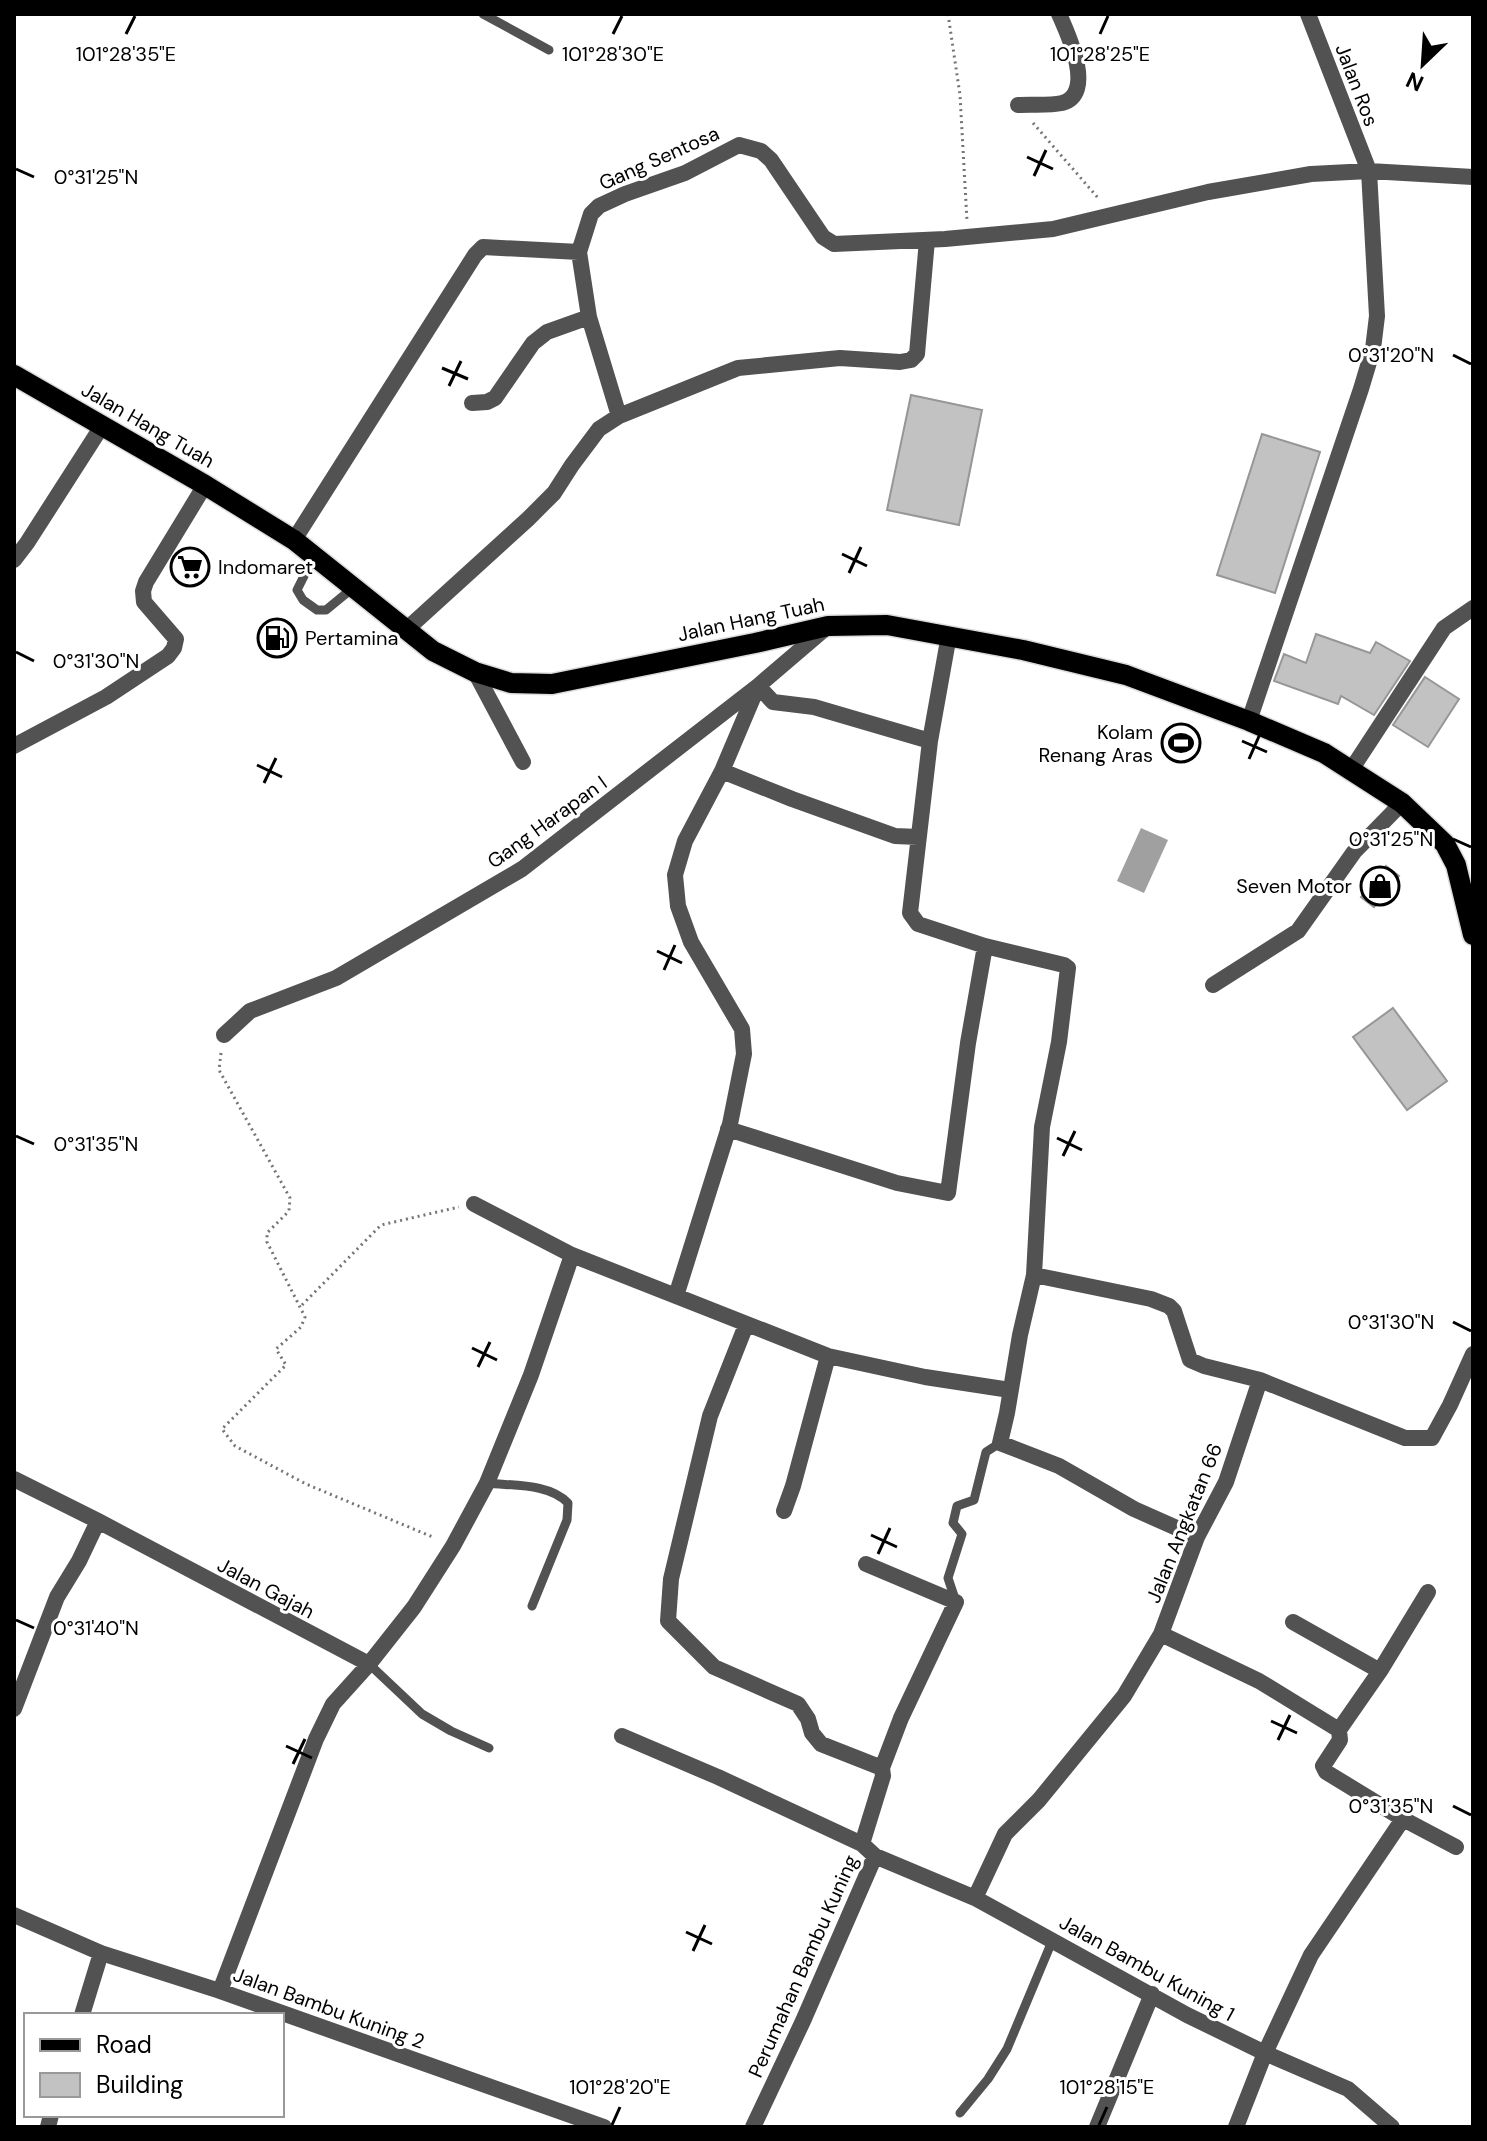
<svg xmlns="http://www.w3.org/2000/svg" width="1487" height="2141" viewBox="0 0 1487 2141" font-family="'DM Sans',sans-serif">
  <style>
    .water { fill: #a0a0a0 }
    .building { fill: #c2c2c2; stroke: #969696; stroke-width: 2 }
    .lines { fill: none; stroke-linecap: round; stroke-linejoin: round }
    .primary-casing { stroke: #dbdbdb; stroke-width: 23 }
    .path { stroke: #747474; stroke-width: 3; stroke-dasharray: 2 4; stroke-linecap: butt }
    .lane { stroke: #525252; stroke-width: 9 }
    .street { stroke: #525252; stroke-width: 16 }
    .primary { stroke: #000; stroke-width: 20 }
    .ticks { fill: none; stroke: #000; stroke-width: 3 }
    .labels { text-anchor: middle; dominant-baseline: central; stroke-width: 6; stroke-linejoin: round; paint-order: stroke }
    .street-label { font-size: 20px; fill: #000; stroke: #fff }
    .poi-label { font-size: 20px; fill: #000; stroke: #fff; text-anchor: start }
    .ticks-label { font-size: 20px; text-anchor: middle; fill: #000; stroke: #fff; stroke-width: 6; stroke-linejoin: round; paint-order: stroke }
  </style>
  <rect width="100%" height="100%" fill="#fff"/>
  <path class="water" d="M1141,828L1168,840L1144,893L1117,881Z"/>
  <path class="building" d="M911,395L982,410L959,525L887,510Z
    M1262,434L1320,452L1275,593L1217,575Z
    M1316,634L1370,653L1376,642L1410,661L1374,715L1341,696L1338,704L1274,681L1284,654L1306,663Z
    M1425,677L1459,699L1428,747L1393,725Z
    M1386,866L1399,876L1374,907L1361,897Z
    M1393,1008L1447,1081L1407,1110L1353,1037Z"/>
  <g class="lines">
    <defs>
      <path id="primary" d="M14,375L205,485L294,540L433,651L475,672L511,683L552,684L755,643L828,626L887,625L1023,650L1126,675L1249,721L1324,753L1402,803L1445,844L1456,865L1473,935"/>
    </defs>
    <use href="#primary" class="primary-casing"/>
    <path class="path" d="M948,14L960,95L967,221
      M1033,123L1099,199
      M221,1053L219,1070L290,1198L289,1211L267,1233V1242L305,1317L301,1327L276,1349L286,1365L222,1429L235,1446L306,1484L435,1538
      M302,1305L381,1225L459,1207"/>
    <path class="lane" d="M483,14L549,50
      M314,556L297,590L303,600L317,610H326L354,587
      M487,1483C513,1486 549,1483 568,1503L567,1520L532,1606
      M956,1602L948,1578L962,1534L953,1523L957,1506L974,1500L986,1452L1000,1443
      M369,1664L422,1714L451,1731L489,1748
      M960,2113L988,2079L1007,2049L1053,1939"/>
    <path class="street" d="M1018,105C1031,104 1048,106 1062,103C1096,94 1068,34 1059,14
      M589,317L619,416
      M472,403L487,402L495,398L533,343L547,332L589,317L579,252L591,214L599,206L625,194L685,173L739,145L761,151L771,160L823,237L834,244L945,239L1053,229L1208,192L1311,174L1369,171L1473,177
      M294,540L475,255L483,247L579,252
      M14,560L27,543L102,426
      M407,629L528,519L554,493L572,465L599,429L619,416L738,368L840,358L900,362L911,360L917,354L927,240
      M949,635L930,741L910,913L918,924L985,946L1064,965L1068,968L1059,1042L1042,1127L1034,1275L1020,1335L1007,1413L1000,1443L1059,1466L1134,1509L1197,1537
      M475,672L523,762
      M1249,721L1361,389L1373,349L1377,316L1369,171L1308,14
      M14,746L106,697L168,656L174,648L176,639L144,602L143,591L146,582L205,485
      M1351,770L1444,628L1473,608
      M918,837L895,836L792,799L722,771L758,686L773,702L814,707L930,741
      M1213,985L1298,931L1354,852L1402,803
      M224,1035L250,1011L336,978L522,869L758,686L827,627
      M728,1129L897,1183L948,1193L968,1043L985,946
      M474,1204L572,1255L828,1356L925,1377L1010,1390
      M1034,1275L1151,1299L1169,1306L1174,1311L1190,1360L1204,1366L1260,1380L1405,1438H1432L1450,1405L1473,1354
      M676,1296L730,1124L744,1054L742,1029L691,942L678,906L675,875L685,841L722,771
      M746,1325L710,1416L671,1579L668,1621L714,1667L798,1704L808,1719L812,1733L821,1744L882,1768
      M14,1479L98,1521L369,1664
      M784,1511L793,1486L828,1356
      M1293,1622L1380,1671
      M1161,1634L1259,1681L1339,1730L1340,1740L1323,1766L1326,1772L1403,1819L1456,1847
      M14,1709L57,1597L79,1561L98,1521
      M1339,1730L1380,1671L1428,1592
      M622,1736L718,1777L862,1844L875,1856L975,1898L1187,2015L1265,2053L1348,2089L1392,2127
      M862,1844L883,1776L882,1768L901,1718L956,1602L866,1564
      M975,1898L1005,1834L1039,1800L1124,1696L1161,1634L1197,1537L1226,1482L1260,1380
      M14,1915L101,1953L220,1991L604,2127
      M220,1991L316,1739L333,1704L369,1664L414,1607L453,1546L487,1483L531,1375L572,1255
      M82,2015L101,1953
      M48,2127L51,2115
      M753,2127L803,2021L875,1856
      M1097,2127L1152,1994
      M1236,2127L1265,2053L1311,1955L1403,1819"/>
    <use href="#primary" class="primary"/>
  </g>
  <path class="ticks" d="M126,34L135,16M613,34L622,16M1100,34L1108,16M1027,157L1053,169M16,169L34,177M1034,176L1046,150M1453,355L1471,364M442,368L468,379M449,386L461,361M842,554L867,566M849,573L861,547M16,652L34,661M1242,741L1267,752M1249,759L1260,734M257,765L282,777M264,783L276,758M1453,839L1471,847M657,951L682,963M664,970L675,945M16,1136L34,1144M1057,1138L1082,1150M1063,1156L1075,1131M1453,1322L1471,1331M472,1348L497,1360M478,1367L490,1342M871,1535L897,1547M878,1554L890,1528M16,1620L34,1628M1271,1721L1297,1733M1278,1740L1290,1715M286,1746L312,1758M293,1764L305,1739M1453,1806L1471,1815M686,1932L712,1944M693,1951L705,1925M612,2125L620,2107M1099,2125L1107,2107"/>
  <defs>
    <symbol id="supermarket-ring" viewBox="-11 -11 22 22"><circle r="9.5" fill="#fff" stroke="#000" stroke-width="1.5"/><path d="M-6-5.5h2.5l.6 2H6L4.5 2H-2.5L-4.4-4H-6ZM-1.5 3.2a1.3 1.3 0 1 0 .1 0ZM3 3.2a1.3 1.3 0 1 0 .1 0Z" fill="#000"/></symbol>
    <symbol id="fuel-ring" viewBox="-11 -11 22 22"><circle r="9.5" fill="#fff" stroke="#000" stroke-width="1.5"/><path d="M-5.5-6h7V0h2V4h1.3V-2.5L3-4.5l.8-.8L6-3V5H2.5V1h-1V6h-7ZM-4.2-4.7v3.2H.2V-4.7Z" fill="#000"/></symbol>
    <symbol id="stadium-ring" viewBox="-11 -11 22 22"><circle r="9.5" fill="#fff" stroke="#000" stroke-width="1.5"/><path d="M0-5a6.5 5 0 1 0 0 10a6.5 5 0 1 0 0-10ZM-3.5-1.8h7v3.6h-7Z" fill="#000"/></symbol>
    <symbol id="shop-ring" viewBox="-11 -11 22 22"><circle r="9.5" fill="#fff" stroke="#000" stroke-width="1.5"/><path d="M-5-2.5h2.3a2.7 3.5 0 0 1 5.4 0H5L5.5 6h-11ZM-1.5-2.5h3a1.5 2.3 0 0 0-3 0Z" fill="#000"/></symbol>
  </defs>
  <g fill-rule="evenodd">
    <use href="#supermarket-ring" x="168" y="545" width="44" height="44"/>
    <use href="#fuel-ring" x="255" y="616" width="44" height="44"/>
    <use href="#stadium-ring" x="1159" y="721" width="44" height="44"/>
    <use href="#shop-ring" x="1358" y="864" width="44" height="44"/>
  </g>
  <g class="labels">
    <g class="street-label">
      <text transform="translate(1357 85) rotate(69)">Jalan Ros</text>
      <text transform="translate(659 158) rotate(-24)">Gang Sentosa</text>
      <text transform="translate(148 425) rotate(30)">Jalan Hang Tuah</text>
      <text transform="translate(751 619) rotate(-12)">Jalan Hang Tuah</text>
      <text transform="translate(547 822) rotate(-36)">Gang Harapan I</text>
      <text transform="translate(1184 1523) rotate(-68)">Jalan Angkatan 66</text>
      <text transform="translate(266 1588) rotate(28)">Jalan Gajah</text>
      <text transform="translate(803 1966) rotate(-66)">Perumahan Bambu Kuning</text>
      <text transform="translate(1147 1968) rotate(29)">Jalan Bambu Kuning 1</text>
      <text transform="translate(329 2008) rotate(20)">Jalan Bambu Kuning 2</text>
    </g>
    <g class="poi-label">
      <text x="218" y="567">Indomaret</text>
      <text x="305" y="638">Pertamina</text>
      <text x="1153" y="732" text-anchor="end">Kolam<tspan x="1153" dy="23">Renang Aras</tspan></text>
      <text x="1352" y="886" text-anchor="end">Seven Motor</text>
    </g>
  </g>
  <g class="ticks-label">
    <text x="613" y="61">101°28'30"E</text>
    <text x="1100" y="61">101°28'25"E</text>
    <text x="126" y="61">101°28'35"E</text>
    <text x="96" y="184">0°31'25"N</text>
    <text x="1391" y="362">0°31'20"N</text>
    <text x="96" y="668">0°31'30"N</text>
    <text x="1391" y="846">0°31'25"N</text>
    <text x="96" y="1151">0°31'35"N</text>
    <text x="1391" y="1329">0°31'30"N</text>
    <text x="96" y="1635">0°31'40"N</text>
    <text x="1391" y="1813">0°31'35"N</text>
    <text x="620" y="2094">101°28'20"E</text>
    <text x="1107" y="2094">101°28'15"E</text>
  </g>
  <rect width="1487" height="2141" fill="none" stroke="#000000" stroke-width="32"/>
  <rect x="24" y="2013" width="260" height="104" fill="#ffffff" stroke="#999999" stroke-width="2"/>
  <rect x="40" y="2039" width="40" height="12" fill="#000000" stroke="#999999" stroke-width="2"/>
  <text x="96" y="2053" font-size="24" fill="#000000">Road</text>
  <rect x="40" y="2073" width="40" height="24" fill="#c2c2c2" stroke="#999999" stroke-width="2"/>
  <text x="96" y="2093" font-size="24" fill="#000000">Building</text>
  <g transform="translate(1423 64) rotate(205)" stroke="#ffffff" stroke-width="6" paint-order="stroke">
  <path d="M0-6L14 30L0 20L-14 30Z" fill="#000000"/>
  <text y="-12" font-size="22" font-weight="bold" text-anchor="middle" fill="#000000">N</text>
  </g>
</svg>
